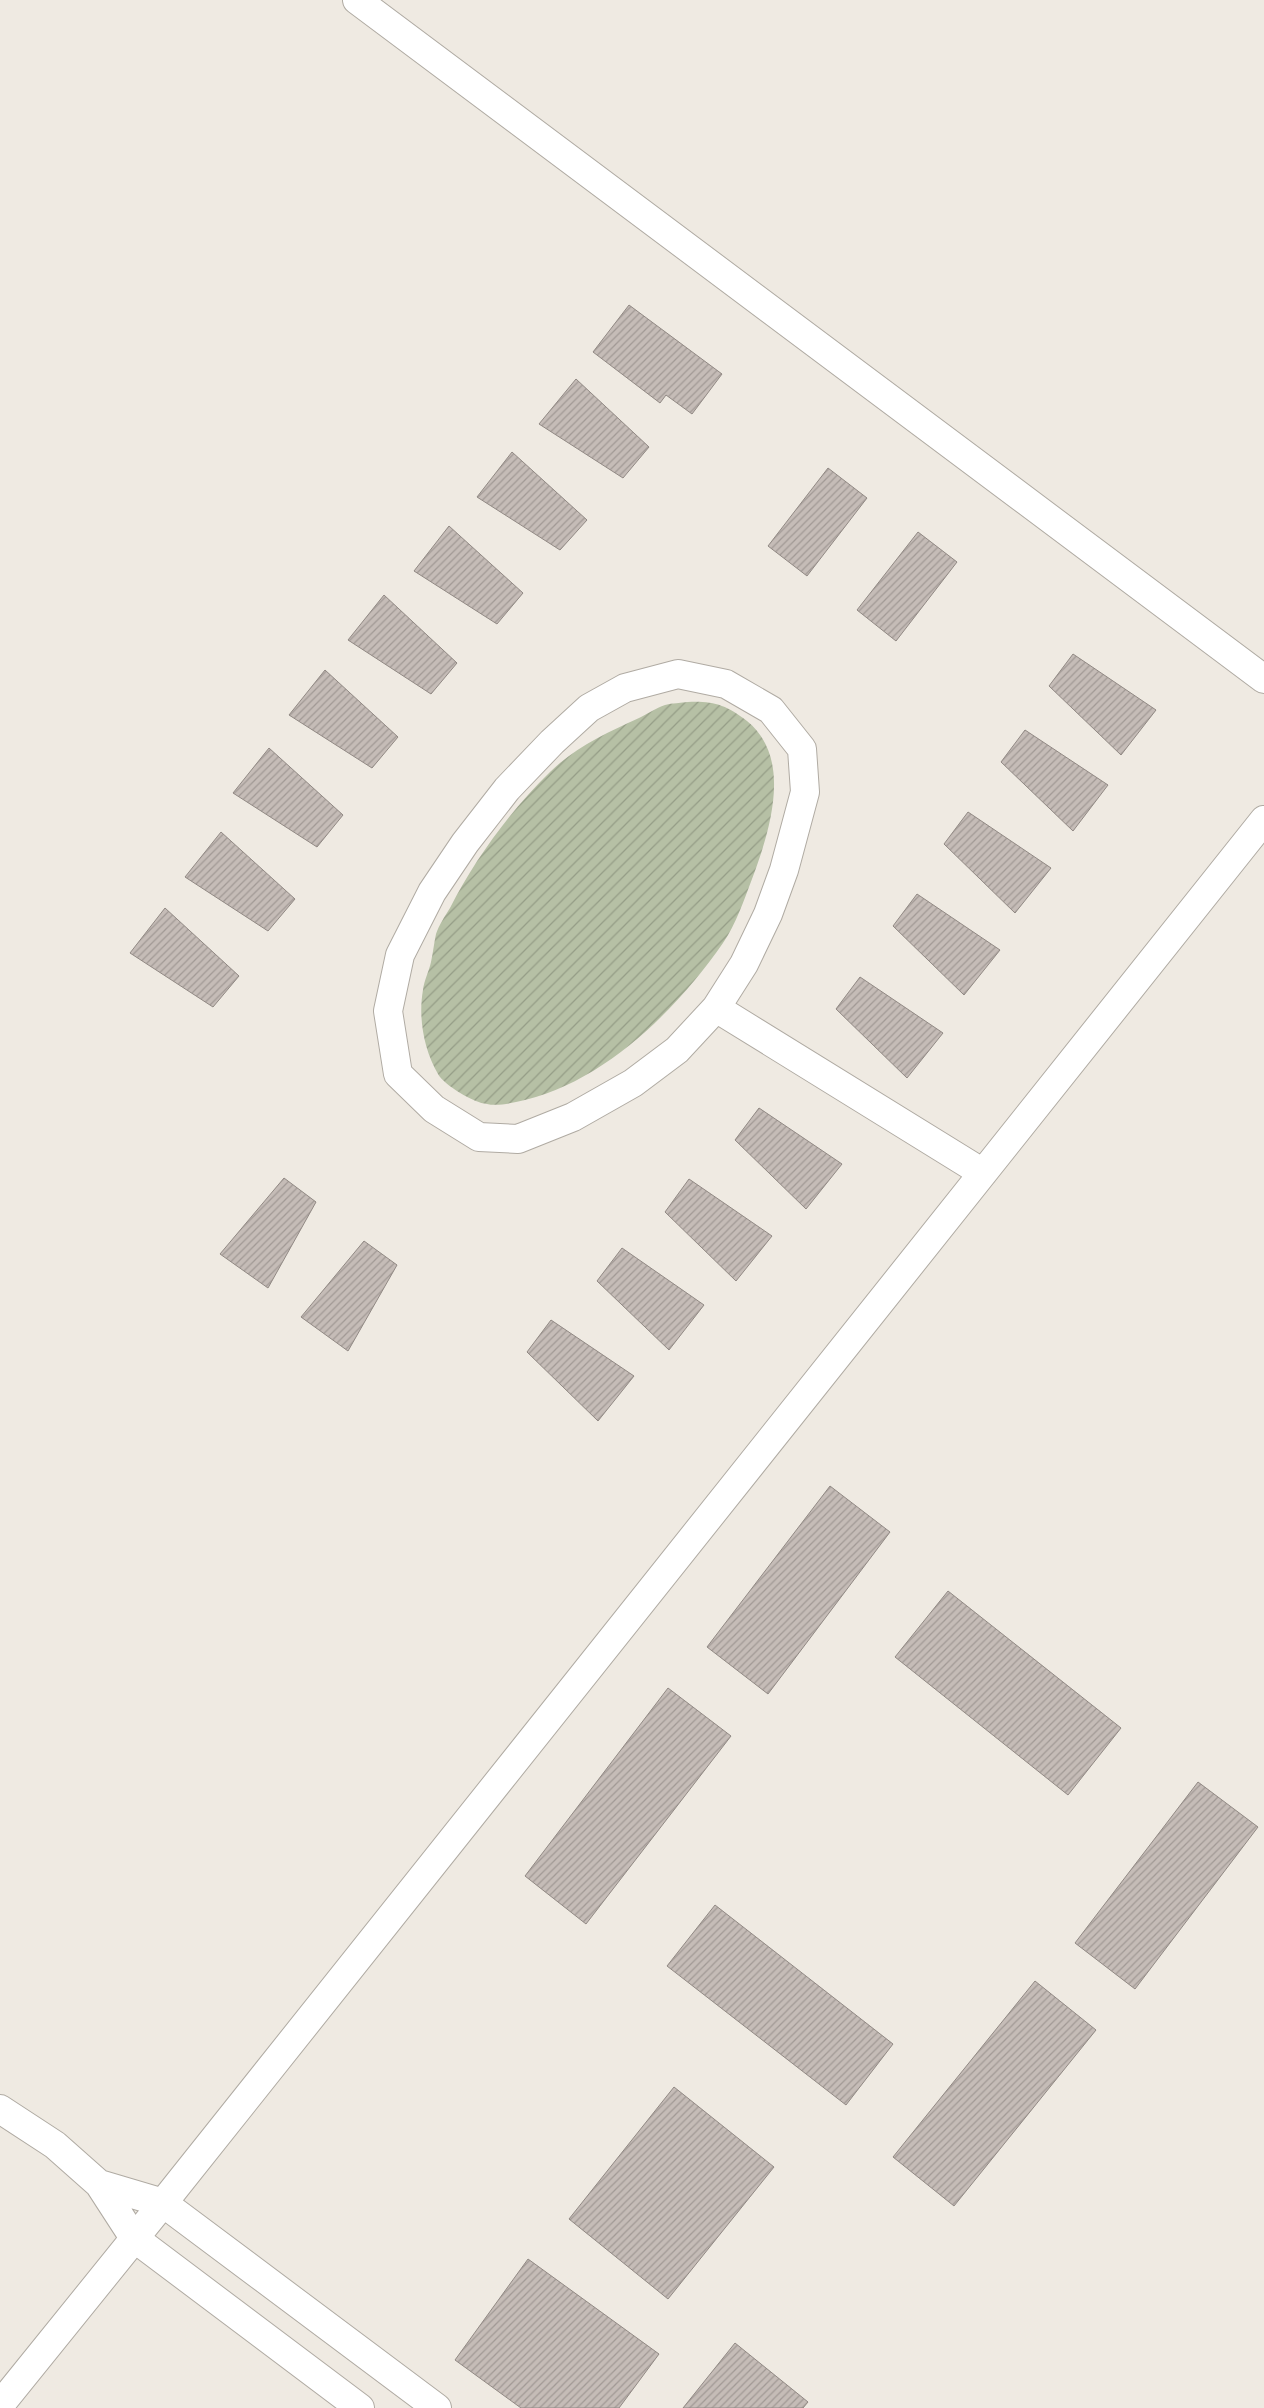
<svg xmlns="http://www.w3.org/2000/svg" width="1264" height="2408" viewBox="0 0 1264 2408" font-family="Quicksand,sans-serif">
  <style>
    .garden { fill: url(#garden-furrows) }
    .building { fill: url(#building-hatch); stroke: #918984 }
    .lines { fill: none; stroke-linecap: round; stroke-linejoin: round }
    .minor-casing { stroke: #b0aba3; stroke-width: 30 }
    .tertiary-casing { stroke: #b0aba3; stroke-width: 30 }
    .minor { stroke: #fff; stroke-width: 28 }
    .tertiary { stroke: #fff; stroke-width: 28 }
  </style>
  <defs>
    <pattern id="garden-furrows" width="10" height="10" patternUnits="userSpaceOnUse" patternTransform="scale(1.25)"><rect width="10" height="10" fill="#b6c0a5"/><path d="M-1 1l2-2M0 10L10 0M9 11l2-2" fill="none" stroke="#959d87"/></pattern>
    <pattern id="building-hatch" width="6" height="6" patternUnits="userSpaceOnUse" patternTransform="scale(1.25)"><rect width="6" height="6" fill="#c5bcb7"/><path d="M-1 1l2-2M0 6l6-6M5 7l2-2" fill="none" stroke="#a19995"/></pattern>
  </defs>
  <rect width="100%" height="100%" fill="#efeae2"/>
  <path class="garden" d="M688,702C714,701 726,705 747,721C794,759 769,833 752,879C744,900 736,924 723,943C676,1011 600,1086 516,1102C507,1104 495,1106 487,1104C474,1103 444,1085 438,1074C424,1050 418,1018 423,990C424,981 429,971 431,962C433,953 434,943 436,934C439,925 445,916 450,908C475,859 510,811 550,772C574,748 608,732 639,718C647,714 656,708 665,705C672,703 681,703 688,702Z"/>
  <path class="building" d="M629,305L722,374L692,414L666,395L660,403L593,352Z
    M576,379L649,447L623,478L539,424Z
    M512,452L587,520L560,550L477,497Z
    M828,468L867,498L807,576L768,546Z
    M449,526L523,593L497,624L414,571Z
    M918,532L957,562L896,641L857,610Z
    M384,595L457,663L431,694L348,640Z
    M1073,654L1156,710L1121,755L1049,686Z
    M325,670L398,737L372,768L289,715Z
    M1025,730L1108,785L1073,831L1001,762Z
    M269,748L343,815L317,847L233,793Z
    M968,812L1051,868L1015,913L944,844Z
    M221,832L295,899L268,931L185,877Z
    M917,894L1000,950L964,995L893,926Z
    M165,908L239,976L213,1007L130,953Z
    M860,977L943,1033L907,1078L836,1009Z
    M759,1108L842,1164L806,1209L735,1140Z
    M284,1178L316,1202L268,1288L220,1254Z
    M689,1179L772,1236L736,1281L665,1212Z
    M364,1241L397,1265L348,1351L301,1317Z
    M622,1248L704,1305L669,1350L597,1281Z
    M551,1320L634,1376L598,1421L527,1352Z
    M830,1486L890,1532L768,1694L707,1647Z
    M948,1591L1121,1728L1068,1795L895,1657Z
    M668,1688L731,1736L586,1924L525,1876Z
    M1198,1782L1258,1827L1135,1989L1075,1943Z
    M715,1905L893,2044L846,2105L667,1966Z
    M1035,1981L1096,2030L954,2206L893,2157Z
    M674,2087L774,2167L668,2299L569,2219Z
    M528,2259L659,2354L619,2408H521L455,2360Z
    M735,2343L808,2402L803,2408H683Z"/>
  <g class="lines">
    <defs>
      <path id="minor" d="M357,0L1264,679
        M678,674L726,684L771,710L802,749L805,792L784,870L768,914L744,964L716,1008L677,1050L633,1083L573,1117L518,1139L479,1137L434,1109L398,1074L388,1011L400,955L432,892L465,843L507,789L552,742L589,708L625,688Z
        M716,1008L983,1173
        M0,2405L163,2203L1264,820"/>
      <path id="tertiary" d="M0,2109L55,2145L99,2184L134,2238L360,2408
        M99,2184L163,2203L437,2408"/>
    </defs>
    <use href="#minor" class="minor-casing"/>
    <use href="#tertiary" class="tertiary-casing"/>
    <use href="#minor" class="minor"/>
    <use href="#tertiary" class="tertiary"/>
  </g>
</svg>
